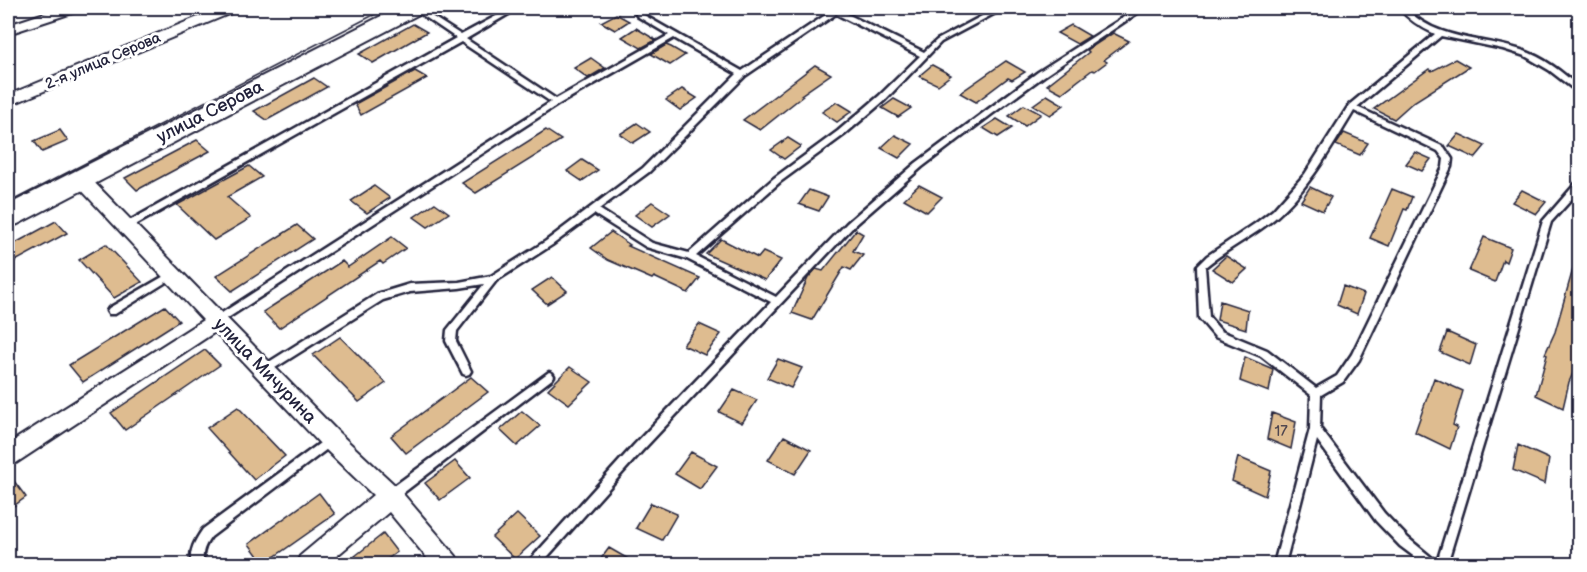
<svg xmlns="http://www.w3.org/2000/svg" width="1587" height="572" viewBox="0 0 1587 572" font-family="'Balsamiq Sans',sans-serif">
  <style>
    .building { fill: #debc90; stroke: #22223b; stroke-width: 1.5 }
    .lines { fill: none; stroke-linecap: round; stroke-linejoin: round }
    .service-casing { stroke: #22223b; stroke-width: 5 }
    .minor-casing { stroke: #22223b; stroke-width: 4 }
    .primary-casing { stroke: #22223b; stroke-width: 4 }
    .service { fill: #fff; fill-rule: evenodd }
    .minor { fill: #fff; fill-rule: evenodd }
    .primary { fill: #fff; fill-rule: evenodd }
    .tram { stroke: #22223b; stroke-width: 1.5 }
    .labels { text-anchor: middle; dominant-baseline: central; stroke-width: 6; stroke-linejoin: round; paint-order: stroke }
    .far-street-label { font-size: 15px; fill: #22223b; stroke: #fff }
    .number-label { font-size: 15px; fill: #514850 }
    .street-label { font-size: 18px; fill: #22223b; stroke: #fff }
  </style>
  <rect width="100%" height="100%" fill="#fff"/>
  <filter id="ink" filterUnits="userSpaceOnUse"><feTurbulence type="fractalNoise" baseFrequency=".0167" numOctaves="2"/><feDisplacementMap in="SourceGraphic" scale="12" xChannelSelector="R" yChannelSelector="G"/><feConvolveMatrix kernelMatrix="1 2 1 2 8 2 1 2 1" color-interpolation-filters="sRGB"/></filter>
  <g filter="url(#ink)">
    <path class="building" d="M616,14L629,21L615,30L601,22Z
      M413,24L427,32L373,63L359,54Z
      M1071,25L1090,36L1077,44L1057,33Z
      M636,28L656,40L641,48L622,37Z
      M1113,33L1129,41L1104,60L1107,62L1095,71L1092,70L1062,93L1047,85L1089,52L1087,50Z
      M666,45L671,47L685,55L670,65L651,54Z
      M591,58L605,68L588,78L574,68Z
      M1455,59L1469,67L1412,103L1394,119L1374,109L1429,69L1432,71Z
      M1006,61L1025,72L1012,80L1008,78L976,102L960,93Z
      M815,65L831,74L801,95L803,96L760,130L743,120Z
      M932,65L951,75L938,85L919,76Z
      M415,71L427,78L361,115L355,104Z
      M314,78L327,87L267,120L254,111Z
      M682,89L697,98L680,110L666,100Z
      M1047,95L1064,105L1050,115L1033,105Z
      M894,99L911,108L898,117L882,108Z
      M837,102L852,111L837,122L822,112Z
      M1024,105L1041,114L1025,126L1009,116Z
      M997,119L1012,128L998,137L983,128Z
      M637,123L650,132L633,143L620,134Z
      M60,130L68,141L42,152L34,141Z
      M546,130L561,140L476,193L462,183Z
      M1344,133L1368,143L1360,155L1336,145Z
      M1459,134L1485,146L1475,158L1449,146Z
      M895,135L913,144L899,158L881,148Z
      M788,138L801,146L784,159L771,150Z
      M197,140L210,151L137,190L125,178Z
      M1415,152L1431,159L1422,171L1406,164Z
      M582,160L598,170L582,181L567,171Z
      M249,166L262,177L227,197L251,218L214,240L177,205Z
      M919,185L942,197L927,212L904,199Z
      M374,186L390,198L367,213L351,201Z
      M1310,187L1331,197L1323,211L1301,201Z
      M1392,189L1412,197L1407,210L1404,209L1389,246L1370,238Z
      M809,190L828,197L819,211L799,204Z
      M1522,190L1546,202L1536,214L1512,202Z
      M652,202L670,214L652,227L635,215Z
      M435,203L449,213L428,227L414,217Z
      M56,221L67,233L8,265V247Z
      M297,225L313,239L232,291L216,276Z
      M856,230L863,234L853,251L863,255L851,270L844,267L812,320L792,313L808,278L816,269L823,271Z
      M611,232L630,245L628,246L700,278L688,293L654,277L652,279L608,260L591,248Z
      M392,237L406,248L383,264L380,261L279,328L263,312L342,261L348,267Z
      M1484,237L1511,248L1506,262L1503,260L1495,282L1469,271Z
      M721,239L758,258L763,252L781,260L765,280L706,254Z
      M106,244L142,282L114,298L79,260Z
      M1577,255H1580V358L1569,382L1563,408L1536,395L1547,355L1545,354L1555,332Z
      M1226,256L1247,269L1233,282L1212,269Z
      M552,277L567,291L547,304L532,290Z
      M1343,286L1364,294L1357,314L1337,305Z
      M1220,301L1248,310L1246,329L1217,320Z
      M165,306L179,321L83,382L69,365Z
      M699,324L721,334L705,355L683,345Z
      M1447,332L1476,345L1470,365L1440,352Z
      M340,337L386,383L359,402L313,355Z
      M205,350L220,365L125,430L111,413Z
      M1245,357L1273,369L1269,392L1240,381Z
      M778,359L802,368L791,388L767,378Z
      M570,367L592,382L569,404L548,389Z
      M471,377L488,392L406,453L391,436Z
      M1434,378L1463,391L1453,425L1457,427L1450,449L1415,432Z
      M734,390L757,400L742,423L719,412Z
      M238,407L285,456L254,480L207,428Z
      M522,411L540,426L517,446L500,430Z
      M1272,413L1296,422L1291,449L1267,439Z
      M784,436L811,450L795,474L768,460Z
      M1518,445L1549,459L1545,484L1513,470Z
      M691,452L717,466L700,489L675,474Z
      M1238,457L1271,471L1265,496L1232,481Z
      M455,461L470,478L440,500L425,483Z
      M8,473L26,497L8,510Z
      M319,493L335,514L264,564L249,544Z
      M651,503L677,514L662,540L636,528Z
      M517,514L540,536L515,559L492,537Z
      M383,534L397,552L381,564H362L355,556Z
      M609,548L637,564H597Z"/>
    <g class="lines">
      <defs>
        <path id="service" d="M412,8H419L461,35L511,8H518L517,9L466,39L556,99L669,35L637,16L633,8H639L642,14L742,71L836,8H843L841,11L924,52L937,40L997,8H1004L1003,9L941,42L885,100L844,135L780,182L696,256L776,297L847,223L916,163L1038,72L1138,8H1145L1044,76L992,114L922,167L853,227L642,451L541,564H528L530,560L634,445L771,302L687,259L646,247L594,214L552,245L496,281L457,331L456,341L471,371L469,374L466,375L463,374L446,341L447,330L484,284L459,288L410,292L383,300L267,373L264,374L261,373L259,370L261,367L377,294L410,284L459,282L491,276L546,241L643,168L737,74L674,38L559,104L217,325L214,324L212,321L214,318L551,102L461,42L130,228H124L123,226L124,224L456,38ZM836,14L920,56L879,96L838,131L774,178L689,253L652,243L599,209L649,172L745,76Z
          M1399,8H1405C1438,41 1480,37 1521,50C1544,57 1562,72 1580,88V94L1549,70L1525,56L1503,49L1441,36L1357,107L1444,147L1452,159L1451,167L1359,360L1343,382L1321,395L1320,428L1384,513L1408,538L1437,562L1543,221L1577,182L1580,181V190L1551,222L1447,564H1424L1400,546L1376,521L1317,440L1285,564H1274L1310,429L1311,395L1261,356L1215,337L1199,318L1197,266L1207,256L1256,223L1273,210L1305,174L1349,105L1435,34C1420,27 1409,20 1399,8ZM1354,111L1438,151L1444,159L1443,167L1352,354L1337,376L1316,388L1267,350L1221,331L1209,317L1205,267C1227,249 1252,237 1274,219C1308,190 1331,149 1354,111Z
          M173,271L176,272L177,274L176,276L115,314H109L107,311L109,308Z
          M549,372L552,373L554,376L552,379L394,500L390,501L386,500L385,496L386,492Z
          M331,435L335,437L336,440L335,443L211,537C204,546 201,554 204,564H192C188,552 196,539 203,529Z"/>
        <path id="minor" d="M60,8H80L78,11L8,34V25Z
          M220,8H238L236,11L8,106V95Z
          M81,173L87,175L339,433L398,488L456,556L459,564H432L389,512L327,564H297L300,556L373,495L323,447L215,332L16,463L8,466V444L203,320L75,183L72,179L75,175Z"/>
        <path id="primary" d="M397,8H424L421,13L18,224L8,227V205Z"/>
      </defs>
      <use href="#service" class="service-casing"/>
      <use href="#minor" class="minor-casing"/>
      <use href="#primary" class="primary-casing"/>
      <use href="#service" class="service"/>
      <use href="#minor" class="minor"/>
      <use href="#primary" class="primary"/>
      <path class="tram" d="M8,203L387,8"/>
    </g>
  </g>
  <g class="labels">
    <g class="far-street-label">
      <text transform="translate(103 61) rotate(-23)">2-я улица Серова</text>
    </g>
    <g class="number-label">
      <text x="1281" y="431">17</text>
    </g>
    <g class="street-label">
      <text transform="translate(210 112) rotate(-27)">улица Серова</text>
      <text transform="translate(265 371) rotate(46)">улица Мичурина</text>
    </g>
  </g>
  <rect width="1587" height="572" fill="none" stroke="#fff" stroke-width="30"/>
  <rect x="15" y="15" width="1557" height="542" fill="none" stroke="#22223b" stroke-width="2" filter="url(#ink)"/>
</svg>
